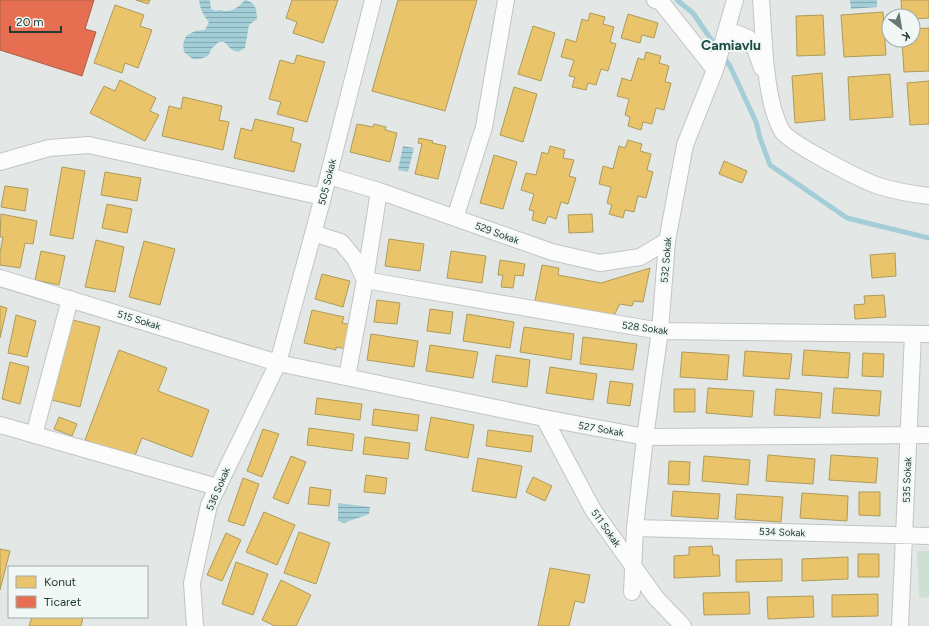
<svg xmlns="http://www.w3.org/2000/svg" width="929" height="626" viewBox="0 0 929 626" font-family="Figtree,sans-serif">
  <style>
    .green { fill: #cce1d3 }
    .water { fill: url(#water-rules) }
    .homes { fill: #e9c46a; stroke: #ad9b5a }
    .shops { fill: #e76f51; stroke: #ac5f48 }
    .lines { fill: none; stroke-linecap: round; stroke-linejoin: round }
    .stream { stroke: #a3ced7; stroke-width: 5 }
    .minor-casing { stroke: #c0c5c3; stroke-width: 18 }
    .minor { stroke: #fbfcfb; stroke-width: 16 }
    .labels { text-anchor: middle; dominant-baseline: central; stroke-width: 4; stroke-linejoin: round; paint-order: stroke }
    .street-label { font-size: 10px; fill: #213b34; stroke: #f0f7f4 }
    .district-label { font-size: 14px; font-weight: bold; fill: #1d4d42; stroke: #f0f7f4 }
  </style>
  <defs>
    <pattern id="water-rules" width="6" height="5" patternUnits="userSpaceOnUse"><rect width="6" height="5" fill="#a3ced7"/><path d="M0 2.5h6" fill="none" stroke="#84a8af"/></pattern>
  </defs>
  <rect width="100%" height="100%" fill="#e3e8e6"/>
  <path class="green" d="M917,551H929V597L919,598Z"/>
  <path class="water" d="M199,0H210L211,9L216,11C220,9 221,11 225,11C234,12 240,5 245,0C255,2 257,9 257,19L249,25L245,48L238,52L232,50L224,42H219L212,48L208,56C195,61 194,61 184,52L183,44L186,36L195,31L205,30L209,22C203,15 200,9 199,0Z
    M850,0H877V7L851,9Z
    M403,146L414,148L408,172L398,170Z
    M338,503L370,507L369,514L344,523L338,521Z"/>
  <path class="homes" d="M136,0H150L148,4Z
    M292,0H338L323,43L293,33L297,22L286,18Z
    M398,0H477L445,111L372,91Z
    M901,0H929V18L913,19V16H902Z
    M115,5L144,15L140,26L152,30L138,68L125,63L122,73L94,63Z
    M883,12L886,55L844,57L841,15Z
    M590,13L605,17L603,24L614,27L610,42L616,44L608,71L601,69L596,85L588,83L586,90L572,87L575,77L569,76L574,60L561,57L566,39L576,42L582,19L588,21Z
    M628,14L658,23L654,38L642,35L640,43L621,38Z
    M823,15L825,55L797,56L796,16Z
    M533,26L555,33L541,81L518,74Z
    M929,28V71L904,72L902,40H913V29Z
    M646,52L661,56L659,63L669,66L665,82L671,83L664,110L656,108L652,124L643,122L641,130L628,126L630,117L625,115L629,99L617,96L622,78L631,81L638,58L644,60Z
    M297,55L325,62L307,122L277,114L281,102L269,99L280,60L294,64Z
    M822,73L825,120L795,123L792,76Z
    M890,74L893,117L850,120L848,77Z
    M120,80L156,98L150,111L159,115L145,141L90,113L104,86L115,91Z
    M929,81V124L910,125L907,83Z
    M514,87L537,94L523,142L500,135Z
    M183,97L222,106L219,120L229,122L223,150L162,136L169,106L181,109Z
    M255,119L294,128L291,141L301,144L294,172L234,158L241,128L252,131Z
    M357,124L373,127L374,124L386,127L385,130L397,133L390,162L350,152Z
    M419,138L433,141L432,143L446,146L438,179L415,174L422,144L418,143Z
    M628,140L642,144L640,151L651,154L647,170L653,172L646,198L638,196L634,212L625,210L623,218L609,214L612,205L607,203L611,187L599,184L603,166L613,169L619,146L625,148Z
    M550,146L565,150L563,158L574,160L569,176L576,178L568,204L561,202L556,219L548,216L545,224L532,220L534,211L529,210L534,194L521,190L526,173L536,175L542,152L548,154Z
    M494,155L517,162L503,209L480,203Z
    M724,161L747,171L742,183L719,174Z
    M62,167L85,171L73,239L50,235Z
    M105,172L141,178L137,201L101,195Z
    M5,186L28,189L25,211L1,207Z
    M107,204L132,209L127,233L102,228Z
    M1,214L37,221L33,244L25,243L20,268L0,265V253L3,237H0Z
    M592,214L593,232L569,233L568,215Z
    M389,239L424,244L420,271L385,266Z
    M96,240L124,247L115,292L85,287Z
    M144,241L175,249L160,305L129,297Z
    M41,251L65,256L59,285L35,280Z
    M451,251L486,256L482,283L447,278Z
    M895,253L896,276L872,278L870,255Z
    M500,260L525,264L523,276L515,275L513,288L501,287L503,275H498Z
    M542,265L559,268L558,275L601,283L650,268L643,302L634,301L632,306L620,304L614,315L535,301Z
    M322,274L350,281L343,307L315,299Z
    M884,295L886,317L855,319L854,305L865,304L864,296Z
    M377,300L400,303L397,324L374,322Z
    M0,306L7,308L0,338Z
    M430,309L453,312L450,334L427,331Z
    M312,310L344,317L342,323L352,325L347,349L336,347V350L304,343Z
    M467,314L514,322L510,348L463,341Z
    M16,315L36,321L27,357L8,353Z
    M73,320L100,327L80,407L52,400Z
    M524,327L574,334L571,360L520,352Z
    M371,334L418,341L414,367L367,360Z
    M583,337L637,344L633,370L580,364Z
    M430,345L478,352L473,378L426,371Z
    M119,350L167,368L158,391L209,410L192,457L142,438L134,458L85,440Z
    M804,350L850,353L848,378L802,375Z
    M745,351L792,354L789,379L743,376Z
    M682,352L729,355L727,380L680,377Z
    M863,353L884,354L883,377L862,376Z
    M496,355L530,360L527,387L492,382Z
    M10,362L29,367L20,404L2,399Z
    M550,367L597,374L593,400L546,393Z
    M610,381L633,384L630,406L607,403Z
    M708,388L754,391L752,417L706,413Z
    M834,388L881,391L879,416L832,413Z
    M674,389H695V412H674Z
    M776,389L822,393L820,418L774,415Z
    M317,398L362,404L360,420L315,414Z
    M374,409L419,415L417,431L372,425Z
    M59,417L77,424L72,436L54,429Z
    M431,417L474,425L468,458L425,450Z
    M309,428L354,434L352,451L307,445Z
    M263,429L279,434L262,477L247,471Z
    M488,430L533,436L531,452L486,446Z
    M365,437L410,443L408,459L363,454Z
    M768,455L815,459L813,484L766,481Z
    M831,455L878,458L876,483L829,480Z
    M291,456L306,462L288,504L273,498Z
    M704,456L750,460L748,485L702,481Z
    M478,458L522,466L516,498L472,491Z
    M669,461L690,462L689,485L668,484Z
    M366,475L387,478L385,494L364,492Z
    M533,477L552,486L545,501L526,492Z
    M243,478L259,484L244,526L228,521Z
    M310,487L331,490L329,506L308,504Z
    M673,491L720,494L718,519L671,516Z
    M859,492H880V516L859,515Z
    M802,493L848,496L847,521L800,518Z
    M737,494L783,497L781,522L735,519Z
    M264,512L295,525L277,565L246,552Z
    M299,532L330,543L316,584L284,573Z
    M226,533L241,540L222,581L207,575Z
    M712,546L713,555H719L720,576L674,578V556L689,555V547Z
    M0,549L10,551L0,590Z
    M858,554H879V577H858Z
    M848,557V579L802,581V559Z
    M782,559V581L736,582V560Z
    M236,562L268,574L253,615L222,604Z
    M550,568L590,575L584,603L575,601L569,626H538Z
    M281,580L311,595L296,626H275L262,620Z
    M749,592L750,614L704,615L703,593Z
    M878,594V616L832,617V595Z
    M813,596L814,617L768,619L767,597Z
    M32,617H83L81,626H29Z"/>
  <path class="shops" d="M0,0H94L85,29L96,32L82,76L0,50Z"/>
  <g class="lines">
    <path class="stream" d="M677,0L693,13L717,48
      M723,56L730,66L756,122L760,138L770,165L847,218L929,238"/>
    <defs>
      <path id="minor" d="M655,0L661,2L715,70
        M761,0C764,36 764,100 782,131C789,143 863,181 879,186C895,191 912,194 929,196
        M725,40L736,33L748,38L756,51L762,68
        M0,162L49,148L89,145L323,197
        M329,176L379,191L552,252L600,263L640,257L667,241
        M455,218L484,127L506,0
        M313,233L341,242L355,259L365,280L660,331L929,334
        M0,278L278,363L544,418L645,437L929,435
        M347,377L365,280L379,191
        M544,418L593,510L656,598L683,626
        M0,425L217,487
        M34,435L70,299
        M635,528L929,536
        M632,592L635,528L645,437L660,331L667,241L685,145L715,70L735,0
        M195,626L192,583L209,505L278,363L323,197L373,0
        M900,626L913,334"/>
    </defs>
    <use href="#minor" class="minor-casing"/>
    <use href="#minor" class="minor"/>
  </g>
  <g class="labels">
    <g class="street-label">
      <text transform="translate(327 182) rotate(-76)">505 Sokak</text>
      <text transform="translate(497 233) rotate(20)">529 Sokak</text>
      <text transform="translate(666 260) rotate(-85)">532 Sokak</text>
      <text transform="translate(139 320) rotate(17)">515 Sokak</text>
      <text transform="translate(645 328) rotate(8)">528 Sokak</text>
      <text transform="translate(601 429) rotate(10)">527 Sokak</text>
      <text transform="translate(907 480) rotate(-88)">535 Sokak</text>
      <text transform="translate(218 489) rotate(-67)">536 Sokak</text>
      <text transform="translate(606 528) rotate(55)">511 Sokak</text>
      <text transform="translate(782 532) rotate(2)">534 Sokak</text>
    </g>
    <g class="district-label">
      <text x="731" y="45">Camiavlu</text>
    </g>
  </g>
  <rect x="8" y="566" width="140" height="52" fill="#f0f7f4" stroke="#9daca7"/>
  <rect x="16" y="576" width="20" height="12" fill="#e9c46a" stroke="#9daca7"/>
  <text x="44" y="586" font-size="12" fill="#213b34">Konut</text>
  <rect x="16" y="596" width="20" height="12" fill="#e76f51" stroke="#9daca7"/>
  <text x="44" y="606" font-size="12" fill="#213b34">Ticaret</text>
  <g transform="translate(901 28) rotate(149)"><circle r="19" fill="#f0f7f4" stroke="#9daca7"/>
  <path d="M0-3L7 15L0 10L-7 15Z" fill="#657872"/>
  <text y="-6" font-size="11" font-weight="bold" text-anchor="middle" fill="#213b34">K</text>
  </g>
  <path d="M10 26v6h51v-6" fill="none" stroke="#213b34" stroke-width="2"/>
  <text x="16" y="26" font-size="12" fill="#213b34" stroke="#f0f7f4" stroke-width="3" paint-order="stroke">20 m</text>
</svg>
